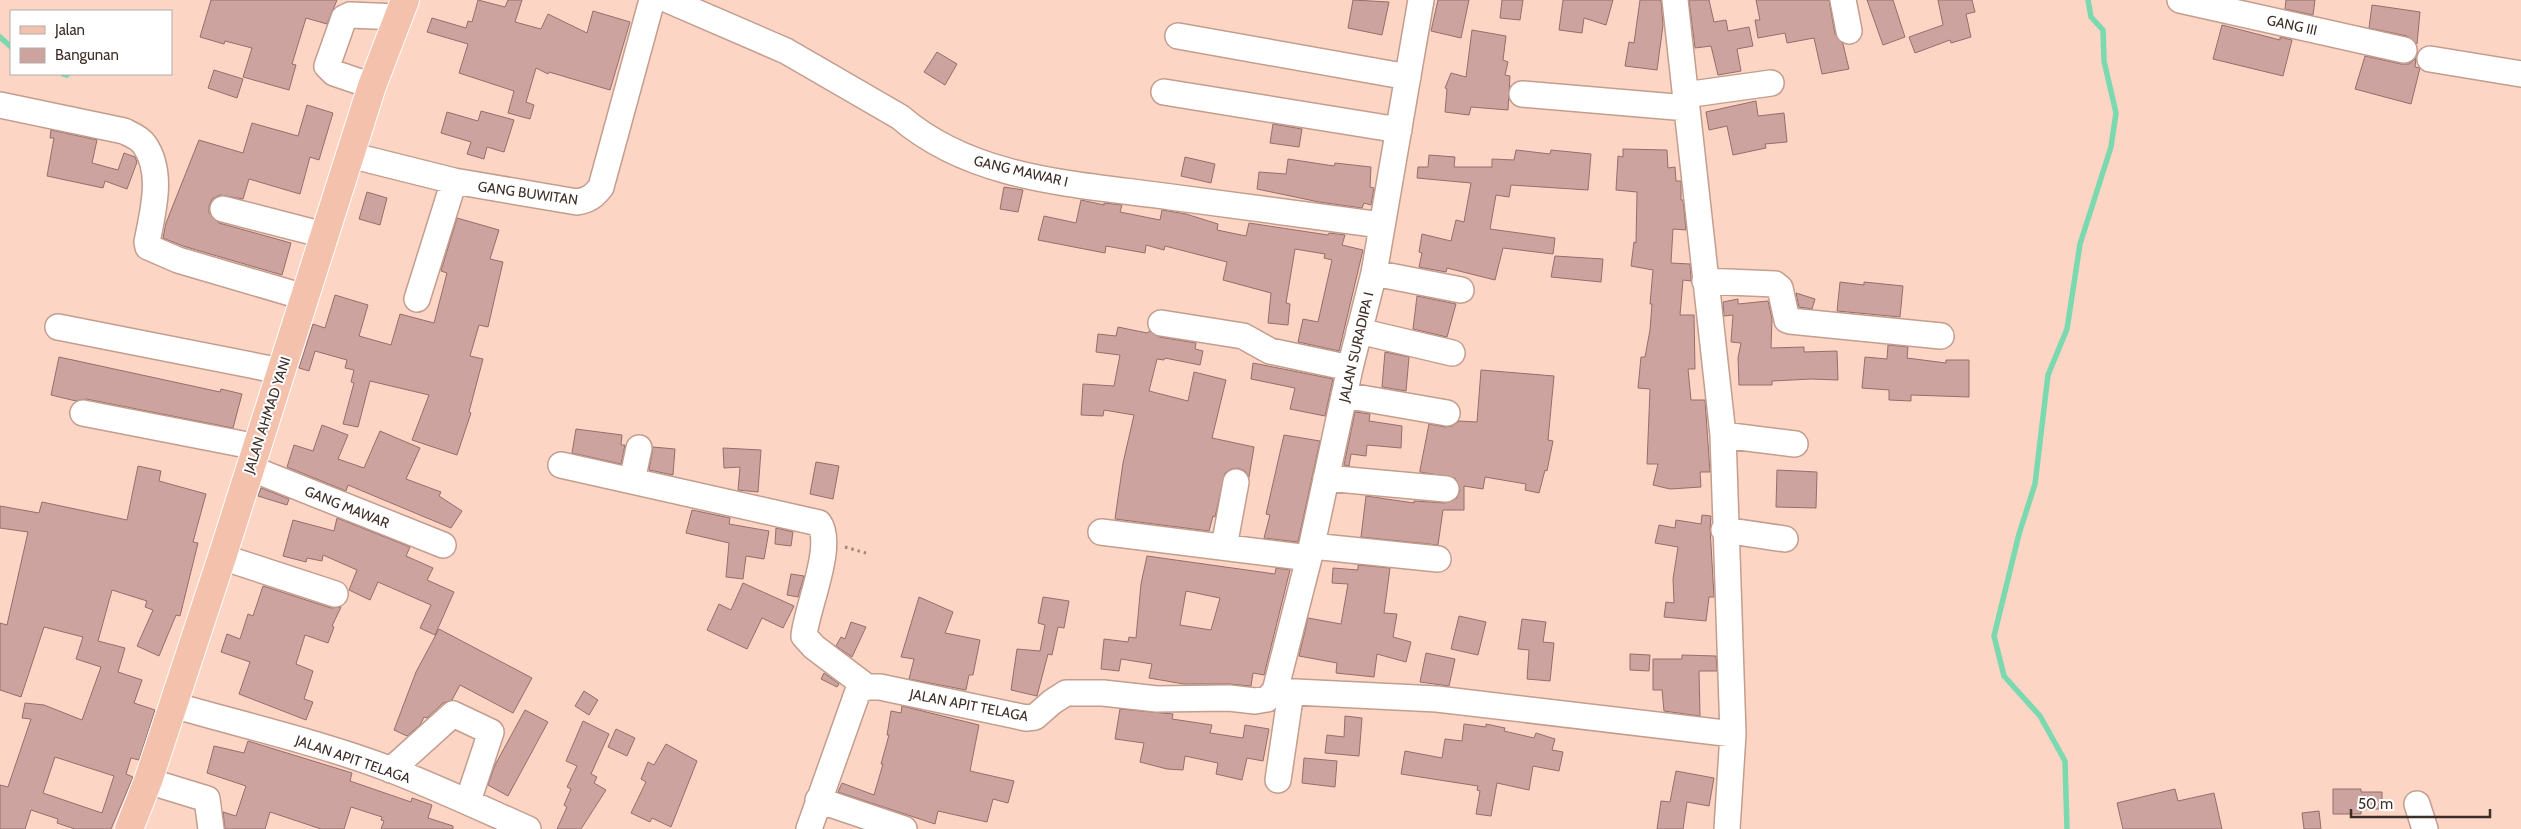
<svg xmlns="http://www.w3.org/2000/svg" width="2521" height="829" viewBox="0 0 2521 829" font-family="Cabin,sans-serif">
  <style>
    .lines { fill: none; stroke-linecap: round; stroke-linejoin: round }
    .stream { stroke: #7ad9af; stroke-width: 5.5 }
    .building { fill: #cda39f; stroke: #956e6b; fill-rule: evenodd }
    .minor-casing { stroke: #c39d8e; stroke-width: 28 }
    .major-casing { stroke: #fff; stroke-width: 30 }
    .path { stroke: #a28579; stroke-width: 3; stroke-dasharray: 2.5 4; stroke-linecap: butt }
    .minor { stroke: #fff; stroke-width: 25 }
    .major { stroke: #f3c1ac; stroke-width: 28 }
    .labels { text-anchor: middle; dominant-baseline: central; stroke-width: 4; stroke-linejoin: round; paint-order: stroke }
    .street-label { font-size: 14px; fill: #3e2e28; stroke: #fff }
  </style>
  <rect width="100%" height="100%" fill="#fdd5c4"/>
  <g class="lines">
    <path class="stream" d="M0,37L11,47
      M63,74L67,75
      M2067,829L2065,761L2040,716L2004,676L1994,636L2019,534L2035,484L2048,375L2067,329L2080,244L2111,147L2116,113L2104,61L2103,30L2091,17L2088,0"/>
  </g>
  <path class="building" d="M211,0H337L327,24L306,18L292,64L296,65L289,90L243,77L252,48L225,41L224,44L200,37Z
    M478,0L505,7L508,0H522L515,22L541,29L548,14L587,33L593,11L630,22L610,90L549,72L548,74L536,68L526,102L534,105L530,119L508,113L514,91L459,73L468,44L427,32L432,18L466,28L468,21L472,22Z
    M1353,0L1389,2L1382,35L1348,28Z
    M1438,0H1469L1461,38L1431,31Z
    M1502,0H1523L1520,20L1500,18Z
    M1563,0H1613L1606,25L1584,18L1582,33L1559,30Z
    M1640,0H1661L1663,25L1657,70L1625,66L1629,42L1634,43Z
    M1689,0H1709L1714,22L1726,20L1728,31L1749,27L1753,46L1737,49L1741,71L1718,75L1711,46L1695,48Z
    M1756,0H1829L1835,34L1843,44L1849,69L1822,74L1814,38L1787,43L1785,33L1758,38L1755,20H1760Z
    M1867,0H1893L1905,37L1883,45Z
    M1938,0H1972L1975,12L1966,14L1971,37L1951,43L1950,40L1915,53L1909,37L1943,25Z
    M2286,0H2315L2313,15L2285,9Z
    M2372,5L2420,12L2417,44L2407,36L2369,28Z
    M2222,25L2280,40V37L2292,40L2283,76L2213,59Z
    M1472,30L1506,36L1503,60L1508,62L1505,75L1510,76L1508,110L1471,107L1469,115L1445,112L1447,89L1445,88L1451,73L1466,77Z
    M937,52L957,64L945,85L924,72Z
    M2365,56L2401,64H2409L2416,58L2415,67L2420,68L2411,104L2355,89Z
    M214,70L243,79L237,98L208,88Z
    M1756,101L1758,116L1784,113L1787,142L1765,144L1766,148L1733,155L1727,126L1709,130L1706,112Z
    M307,105L333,113L319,160L310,157L300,194L249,179L243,199L220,195L212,199L209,206V213L219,223L291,243L282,275L183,246L163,238L166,223L199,140L243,153L252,123L298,136Z
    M481,111L514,120L504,152L487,147L484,159L467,154L471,142L441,133L447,112L478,121Z
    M1273,124L1302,129L1299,147L1270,143Z
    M51,130L97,140L92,163L118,170L124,153L135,157L137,162L127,189L105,181L103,188L47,176L54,138H50Z
    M1623,149L1667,150L1668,168L1675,167L1676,181H1681V200H1683L1686,230L1673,229L1671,263L1690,264L1691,278V281L1683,280L1680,315H1694L1695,369H1688L1691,400H1705L1710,472H1700L1701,487L1670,489L1653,485L1658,464H1647L1650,389L1638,388L1641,357H1645L1650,330L1652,304H1650L1653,270L1631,266L1634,242L1636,243L1637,192L1616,190L1618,156L1623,157Z
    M1516,150L1550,154L1551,150L1591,154L1588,190L1511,185L1509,197L1496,195L1490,229L1555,238L1553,254L1503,248L1495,280L1447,268L1446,272L1419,267L1422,253L1419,252L1422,234L1451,241L1456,220L1464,222L1471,183L1417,178L1418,167H1428L1429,155L1455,157L1454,167H1492V159L1514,160Z
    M1185,157L1215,164L1211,183L1181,176Z
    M1288,159L1334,166L1335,163L1371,167L1370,187L1374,188L1371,205L1364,203L1362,208L1319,202L1257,189L1259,172L1286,174Z
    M1004,187L1023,190L1018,212L1000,209Z
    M367,192L387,198L380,225L359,219Z
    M1081,200L1104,205V203L1122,205L1120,212L1160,220L1162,210L1186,214L1218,224L1217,230L1246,236L1249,223L1328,235L1329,233L1345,235L1342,245L1363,250L1339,351L1298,342L1303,319L1318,322L1332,260L1324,258L1325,254L1295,249L1286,303L1290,304L1288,325L1268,323L1271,293L1223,280L1227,262L1165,246L1164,250L1146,245L1145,253L1106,246L1105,253L1038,240L1044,216L1076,223Z
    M457,218L499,230L490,259L503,262L488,327L479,325L470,356L483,359L469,412L471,413L457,455L412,440L429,395L370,381L358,427L343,424L354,383L351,382L354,370L345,368L347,360L315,351L309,371L299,368L313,324L325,328L335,295L368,305L359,336L391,345L400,314L434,323L447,273L441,271Z
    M1555,256L1603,259L1601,282L1551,277Z
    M1840,282L1864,285V282L1903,286L1900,317L1837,311Z
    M1796,293L1815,299L1812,309L1799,307Z
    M1417,296L1456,304L1447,337L1413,329Z
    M1738,299V304L1768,301L1772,319L1771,348L1804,347V352L1837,351L1838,380L1811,379L1772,381V385H1739L1738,358L1741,343L1731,342L1733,315L1724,316L1723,302Z
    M1118,327L1147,333L1150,331L1159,337L1196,343L1195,349L1203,351L1200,365L1165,358L1164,360L1157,359L1149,391L1188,401L1194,372L1226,380L1212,438L1254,447L1249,477L1245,471L1238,468L1231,469L1225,473L1215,517L1213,516L1209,531L1115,519L1123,463L1134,415L1104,410L1103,416L1081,415L1083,384L1114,386L1120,355L1096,352L1098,334L1116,336Z
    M1888,345L1908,347L1907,358L1946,363V360H1969V397L1911,395V401L1889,400V390L1862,388L1865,357L1887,359Z
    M1385,352L1409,357L1406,391L1382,387Z
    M59,357L220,392L221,389L242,394L233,428L86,399L76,401L51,395Z
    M1253,363L1333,379L1325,416L1290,409L1295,388L1251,379Z
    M1481,370L1554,376L1548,440L1553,441L1547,471L1545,470L1539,493L1525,490L1526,484L1485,477L1483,489L1464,486V510H1443L1438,545L1361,537L1366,496L1414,503V501L1445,503L1457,498L1460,490L1455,478L1420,472V470L1429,424L1445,427L1452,426L1459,421L1477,422Z
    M1355,412L1370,414L1369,421L1402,426L1401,448L1367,445L1366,456L1351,454L1349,466L1344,465Z
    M322,425L348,435L338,459L364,468L380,431L420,448L406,479L441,492L439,496L462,511L451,528L348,485L346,491L287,467L294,445L313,451Z
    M576,429L622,435L621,445H625L621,464L572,453Z
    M1284,435L1320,441L1298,542L1264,538L1270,515L1266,514Z
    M653,447L675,449L673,475L649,470Z
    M723,448L761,450L758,492L738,490L740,467L724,468Z
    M816,462L839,466L833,499L810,494Z
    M138,466L161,471L159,481L206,494L193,542L198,543L180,616L176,615L159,656L137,646L153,610L145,607L147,601L112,590L98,641L125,648L118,672L142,680L134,703L155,710L139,760L131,758L126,774L133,777L111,829H75L57,823L58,819L31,810L25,829H0V785L8,787L31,719L22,718L25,703L44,705L82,720L101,667L76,659L83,637L44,627L21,697L0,690V623L7,625L28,532L0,528V506L39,513L42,502L127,520ZM55,757L114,776L102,813L43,793Z
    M1777,470L1817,472L1816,508L1776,507Z
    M261,488L289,499L287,505L258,496Z
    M692,510L730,518L729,524L769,531L764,559L746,556L743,579L726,577L729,543L686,533Z
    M1702,515L1711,516L1710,528L1714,597H1709L1706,621L1664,617L1666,602L1674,603L1673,579L1678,547L1655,543L1659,525L1675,528L1676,520L1701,524Z
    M337,518L410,547L406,556L433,568L427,580L454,592L435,635L420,628L431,605L378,582L370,600L349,590L357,570L323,555L322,561L307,558L306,562L283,556L293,520L334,531Z
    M776,528L793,532L791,546L775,544Z
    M1147,556L1275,574L1276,568L1290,570L1264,675L1253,673L1251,686L1229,684H1184L1149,678L1152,664L1121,659L1119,671L1101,669L1104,639L1128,642L1129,637L1136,638L1141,584ZM1186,591L1220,598L1211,630L1180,625Z
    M1358,565L1390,568L1384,613L1397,614L1393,637L1411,642L1406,662L1377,654L1374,677L1336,673L1337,663L1299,656L1308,618L1341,624L1348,584L1332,583L1333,568L1358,570Z
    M791,574L804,576L798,597L787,595Z
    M743,583L794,606L783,628L762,618L747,649L707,630L719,604L731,610Z
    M263,586L331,608L341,607L332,626L334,627L328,643L305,635L296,664L313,671L304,699L313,702L306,720L239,694L250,662L221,652L227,634L240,639L248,614L253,616Z
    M919,597L953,612L945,633L980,640L973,675H969L966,690L909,679L914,659L901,657Z
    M1043,597L1069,601L1064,628L1058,627L1052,655L1048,654L1037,696L1011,690L1017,649L1040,651L1045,625L1038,623Z
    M1459,616L1486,622L1478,655L1451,649Z
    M1522,619L1546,622L1543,642L1554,643L1550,681L1527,679L1529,650L1518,649Z
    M851,622L866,627L852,657L836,646L841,637L845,639Z
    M439,629L532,678L513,713L460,685L452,700L443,703L427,718L424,717L420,725L407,736L394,730L416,672Z
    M1426,653L1455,659L1449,686L1420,682Z
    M1630,654L1650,655L1649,671L1630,670Z
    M1682,655L1716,656L1717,671H1699L1700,716L1664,711L1662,690H1653V659H1682Z
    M824,673L839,684L837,687L821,679Z
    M584,691L598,700L589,715L575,706Z
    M902,706L979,725L970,771L1014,781L1008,803L993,799L987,822L938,811L935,824L838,792L842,783L874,795L883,764H881L889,735H887L891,711L901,713Z
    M1120,709L1173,714L1172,719L1212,725L1210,733L1243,738L1245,725L1269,729L1263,761L1247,758L1242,780L1216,774L1218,763L1185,756L1183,770L1167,769L1140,762L1144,743L1115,739Z
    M525,710L548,722L508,796L488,785L495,765Z
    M1345,716L1362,718L1359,756L1325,753L1327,735L1344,737Z
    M583,721L609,734L591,774L597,777L594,783L606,790L581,829H557L567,807L564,805L571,789L567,787L577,766L566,761Z
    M1464,724L1486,727V724L1505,728L1504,731L1534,738L1536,733L1555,739L1552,750L1563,752L1559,771L1533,766L1529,790L1497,783L1491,816L1476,814L1480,791L1477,790L1478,786L1401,774L1405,751L1442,758L1445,739L1462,741Z
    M616,729L635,738L627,756L608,747Z
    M248,741L352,773L350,781L411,802L412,798L432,805L428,818L453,826V829H381L384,821L381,820L382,817L351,807L344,829H321L270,812L265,829H225L223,812L236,816L246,786L207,773L214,746L244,753Z
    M666,744L697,761L671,827L652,818L650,822L631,813L646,782L641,779L648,762L654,765Z
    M1304,758L1337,761L1335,787L1302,783Z
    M1676,771L1714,778L1709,806L1687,802L1683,829H1657L1661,801L1670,802Z
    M2175,789L2178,801L2214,793L2222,829H2123L2117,803Z
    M2333,789H2361V792H2382V809H2361V814H2333Z
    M2319,811L2321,829H2304L2302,813Z"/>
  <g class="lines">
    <defs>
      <path id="minor" d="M668,0L786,51L900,117C974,181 1079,184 1171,197C1241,206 1311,216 1381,225
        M1675,0L1723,435L1733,734L1727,829
        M1843,0L1849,31
        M2180,0L2404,50
        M1178,36L1408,77
        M2430,59L2521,74
        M372,86L334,73L327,66L344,18L350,15L398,17
        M1164,92L1399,130
        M1522,94L1687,108
        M1685,95L1771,83
        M0,105L124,131C130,134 140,138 144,144C164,172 153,211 147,242L148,247L178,260L304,297
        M350,155L454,181L577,202C589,200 594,196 601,187L652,0
        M223,209L324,235
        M1374,273L1461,290
        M1705,281L1775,284L1780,288L1787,320L1790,321L1941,336
        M417,299L454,181
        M1161,323L1243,336L1270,351L1350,368
        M58,327L281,371
        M1359,331L1452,353
        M1344,395L1447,413
        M83,413L257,447
        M1723,435L1795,444
        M561,465L819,523C835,545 806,610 804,636L814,647L867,687
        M250,468L443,545
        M1326,478L1446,489
        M632,481L639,448
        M1724,530L1785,539
        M1101,532L1309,558
        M1312,546L1438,559
        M1224,547L1236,482
        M222,557L335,594
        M1275,691L1437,699L1733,734
        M173,705C246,726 321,743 392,770C438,788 483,809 528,829
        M391,770L453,714L491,732L468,801
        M1278,780L1291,692
        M148,781L207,799L211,829
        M818,800L904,829
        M2417,804L2425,829
        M809,829L858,691L867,687H880L1026,718L1035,717L1052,702L1066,693H1103L1157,699L1229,698L1255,701L1267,699L1275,691L1309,558L1350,368L1374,273L1421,0"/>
      <path id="major" d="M129,829L148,781L222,557L372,86L405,0"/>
    </defs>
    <use href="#minor" class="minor-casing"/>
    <use href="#major" class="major-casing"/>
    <path class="path" d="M845,547L866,553"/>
    <use href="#minor" class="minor"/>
    <use href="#major" class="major"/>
  </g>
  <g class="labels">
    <g class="street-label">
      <text transform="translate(2292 25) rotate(12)">GANG III</text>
      <text transform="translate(1021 171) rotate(13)">GANG MAWAR I</text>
      <text transform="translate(528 193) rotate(8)">GANG BUWITAN</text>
      <text transform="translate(1356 347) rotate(-77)">JALAN SURADIPA I</text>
      <text transform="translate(267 415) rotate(-72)">JALAN AHMAD YANI</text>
      <text transform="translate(347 507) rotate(22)">GANG MAWAR</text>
      <text transform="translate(969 705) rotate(11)">JALAN APIT TELAGA</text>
      <text transform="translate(353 759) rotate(19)">JALAN APIT TELAGA</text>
    </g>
  </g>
  <rect x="10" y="10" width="162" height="65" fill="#ffffff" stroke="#b2aba9"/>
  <rect x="20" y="26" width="25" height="8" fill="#f3c1ac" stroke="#b2aba9"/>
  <text x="55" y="35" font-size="15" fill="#3e2e28">Jalan</text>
  <rect x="20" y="48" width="25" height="15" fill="#cda39f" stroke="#b2aba9"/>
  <text x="55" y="60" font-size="15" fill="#3e2e28">Bangunan</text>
  <path d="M2351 809v8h139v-8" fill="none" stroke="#3e2e28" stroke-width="2.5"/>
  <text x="2358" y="809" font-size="15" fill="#3e2e28" stroke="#ffffff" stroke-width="4" paint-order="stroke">50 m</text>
</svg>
